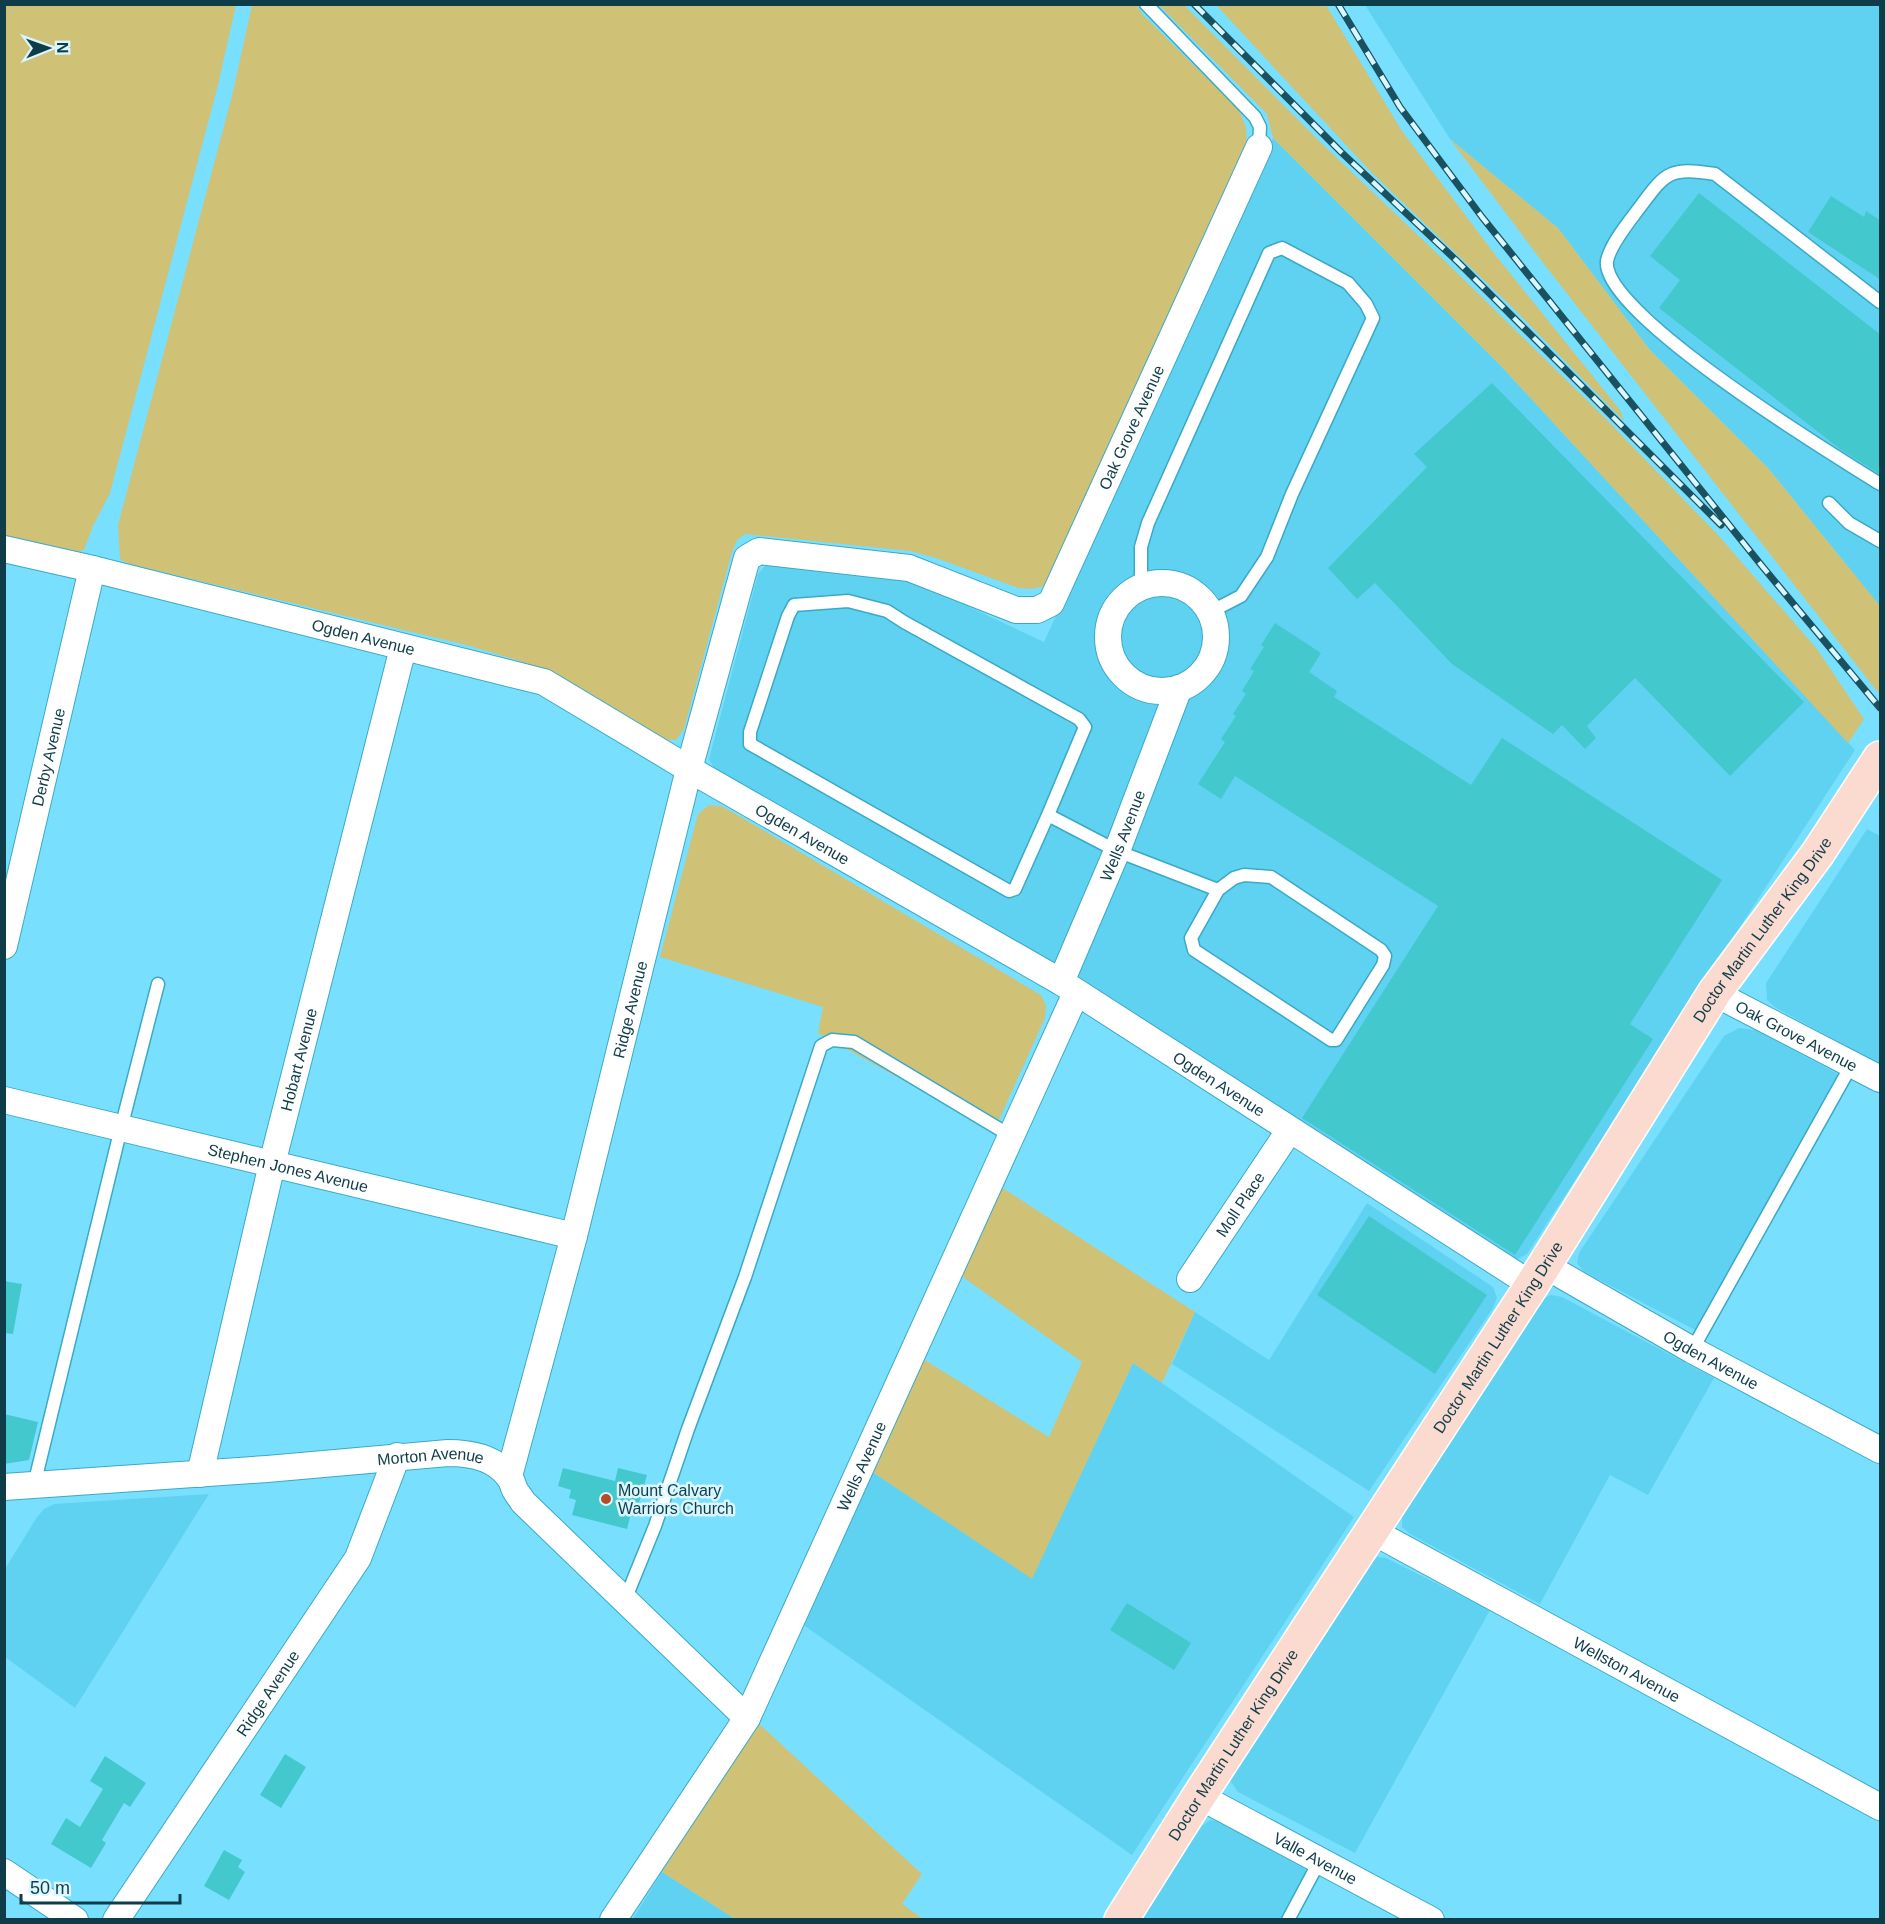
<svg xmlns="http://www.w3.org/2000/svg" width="1885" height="1924" viewBox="0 0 1885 1924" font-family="Helvetica,sans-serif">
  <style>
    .built { fill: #5fd2f1 }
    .green { fill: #cfc176 }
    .building { fill: #43c8cd }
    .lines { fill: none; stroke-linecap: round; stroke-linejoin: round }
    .lane-casing { stroke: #3ba9c6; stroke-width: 15 }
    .street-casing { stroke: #3ba9c6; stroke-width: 28 }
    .primary-casing { stroke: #fff; stroke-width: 36 }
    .lane { stroke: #fff; stroke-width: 12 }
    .street { stroke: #fff; stroke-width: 26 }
    .primary { stroke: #fbdad0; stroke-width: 33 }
    .rail-casing { stroke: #1b515f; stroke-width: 7 }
    .rail { stroke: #daf6ff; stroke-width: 4.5; stroke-dasharray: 14; stroke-linecap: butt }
    .poi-dot { fill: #b44c28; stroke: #daf6ff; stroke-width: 2 }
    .labels { text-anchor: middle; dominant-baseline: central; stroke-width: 5; stroke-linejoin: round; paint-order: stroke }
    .street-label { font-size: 16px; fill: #0e3d49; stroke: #daf6ff }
    .poi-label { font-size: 16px; fill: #0e3d49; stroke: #daf6ff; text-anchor: start }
  </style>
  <rect width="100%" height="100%" fill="#78e0fe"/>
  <path class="built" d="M1365,5H1880V606L1768,468L1650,350L1558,228L1450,139Z
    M1273,138L1500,365L1855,750L1527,1254L1518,1259L1502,1257L1096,994L714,768L709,759L758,574L767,564L904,578L918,583L1044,642Z
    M1867,829L1880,836V1064L1776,1008L1767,1000L1766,983Z
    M1739,1028L1755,1030L1840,1075L1697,1331L1584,1272L1577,1263L1579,1253L1724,1036Z
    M1367,1203L1493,1287L1497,1298L1493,1308L1369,1491L1172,1364L1195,1312L1269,1360Z
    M1551,1295L1562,1297L1714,1378L1648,1495L1610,1475L1540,1604L1410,1534L1402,1527V1516L1543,1299Z
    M1133,1363L1354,1517L1132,1855L802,1624L871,1471L1032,1578Z
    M209,1494L75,1708L5,1657V1569L37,1517L44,1509L54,1504Z
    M1377,1557L1386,1558L1490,1610L1355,1853L1238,1792L1231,1782L1232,1771L1371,1562Z
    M1210,1820L1219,1821L1309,1869L1283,1919L1139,1920L1202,1826Z
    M662,1872L735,1919L632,1920Z"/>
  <path class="green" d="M4,5H236L218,85L110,493L93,526L84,550L73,554L5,537Z
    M252,5H1137L1142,14L1238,109C1252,134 1247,143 1237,168L1044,586L1033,589L1018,588L936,558L910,551L745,534L737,540L732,552L684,729L676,740H666L645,729L554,674L523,662L466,645L129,564L120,559L118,525L233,92Z
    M1159,5H1184L1318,140L1446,262L1605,418L1718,535L1817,649L1864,719L1848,743L1500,365L1273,138L1267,114Z
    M1216,5H1326L1402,131L1497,257L1620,410L1624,421L1514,309L1372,173Z
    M1450,139L1558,228L1650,350L1768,468L1880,606V695L1544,264Z
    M709,805L721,806L734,813L1041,995L1046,1005L1045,1018L994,1131L818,1033L823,1007L660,957L698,814Z
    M1001,1187L1195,1312L1162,1383L1133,1363L1032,1579L871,1471L923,1359L1049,1437L1082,1362L960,1275Z
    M757,1722L922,1874L902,1904L923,1919H735L662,1872Z"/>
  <path class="building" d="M1699,193L1881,335V475L1840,449L1659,308L1680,280L1650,256Z
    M1831,196L1864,217L1866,211L1881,221V280L1808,232Z
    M1492,383L1804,702L1730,776L1635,678L1587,726L1596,738L1585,749L1562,725L1553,734L1452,664L1375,583L1357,599L1328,568L1427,467L1414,454Z
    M1275,623L1321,653L1309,672L1337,691L1334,697L1471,785L1502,738L1722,880L1630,1024L1653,1039L1515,1255L1302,1118L1438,906L1235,776L1221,799L1198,784L1225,742L1221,739L1236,716L1233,714L1246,694L1242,691L1254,671L1250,669L1264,647L1261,645Z
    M1369,1216L1487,1295L1435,1374L1317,1295Z
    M4,1281L22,1284L13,1334L4,1333Z
    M4,1414L38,1422L29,1460L4,1464Z
    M563,1468L615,1481L618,1468L647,1475L638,1506L633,1505L627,1529L572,1515L576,1500L569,1498L571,1490L558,1486Z
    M1127,1603L1191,1643L1174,1670L1110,1630Z
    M285,1754L306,1767L281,1808L260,1795Z
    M105,1756L146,1783L130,1807L124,1803L102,1840L106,1843L91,1868L51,1844L66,1818L80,1827L103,1789L90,1781Z
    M224,1850L242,1860L238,1867L245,1872L229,1900L204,1886Z"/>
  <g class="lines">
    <defs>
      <path id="lane" d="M1146,4L1255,117L1260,127L1259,147
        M1880,302L1715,174C1667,166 1665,174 1637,211C1628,223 1610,245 1607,261C1600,313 1835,456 1880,484
        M1829,503L1849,523L1880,541
        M1141,588V547L1148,523L1269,253L1282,248L1348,283L1366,304L1373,318L1292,494L1267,557L1241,596L1210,612
        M1048,815L1015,889L1009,891L750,744V732L788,616L794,605L848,601L887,611L904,622L1079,719L1085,727L1048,815L1117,851L1218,890
        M1244,875L1271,877L1381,950L1385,956L1383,965L1336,1040H1331L1194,950L1191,938L1218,890L1234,878Z
        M1692,1350L1852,1064
        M34,1485L121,1128L158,984
        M625,1600L655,1526L688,1429L745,1277L821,1046L832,1040L854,1042L1011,1136
        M1288,1920L1320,1860"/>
      <g id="street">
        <path id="s1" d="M4,549L97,570L544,682L689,769L1061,982L1532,1285"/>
        <circle cx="1162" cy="637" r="54"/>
        <path id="s2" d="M4,946L92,569"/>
        <path id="s3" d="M1061,982L1117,851L1179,688"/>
        <path id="s4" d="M1714,993L1880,1079"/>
        <path id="s5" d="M4,1100L574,1236"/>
        <path id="s6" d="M1544,1265L1692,1350L1880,1450"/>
        <path id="s7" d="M1190,1279L1289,1131"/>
        <path id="s8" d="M200,1474L272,1164L403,648"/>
        <path id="s9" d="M509,1476L574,1236L689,769L747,558L759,551L909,568L1016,610H1037L1051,603L1259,147"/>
        <path id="s10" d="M4,1487L267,1469L448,1453C470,1453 495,1457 509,1477C512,1480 513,1486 515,1490C517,1494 521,1498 523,1502L747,1718"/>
        <path id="s11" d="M1372,1531L1880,1807"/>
        <path id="s12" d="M1199,1796L1431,1920"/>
        <path d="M4,1872L75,1920"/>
        <path id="s13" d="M116,1920L358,1558L397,1456"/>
        <path id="s14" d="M613,1920L747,1718L1076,993"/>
      </g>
      <g id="primary">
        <path id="s15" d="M1121,1920L1199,1796L1532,1285L1714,993L1818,853L1880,758"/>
      </g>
    </defs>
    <use href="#lane" class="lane-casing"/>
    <use href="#street" class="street-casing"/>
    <use href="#primary" class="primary-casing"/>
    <use href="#lane" class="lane"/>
    <use href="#street" class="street"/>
    <use href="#primary" class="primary"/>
    <defs>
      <path id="rail" d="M1194,4L1341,152L1458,262L1721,525
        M1338,4L1400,107L1482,217L1762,566L1880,708"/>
    </defs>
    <use href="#rail" class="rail-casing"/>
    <use href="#rail" class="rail"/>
  </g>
  <circle class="poi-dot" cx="606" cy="1499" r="6"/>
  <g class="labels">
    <g class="street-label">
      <text stroke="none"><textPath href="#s9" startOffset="1458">Oak Grove Avenue</textPath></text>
      <text stroke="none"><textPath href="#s1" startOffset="370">Ogden Avenue</textPath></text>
      <text stroke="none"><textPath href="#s2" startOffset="194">Derby Avenue</textPath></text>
      <text stroke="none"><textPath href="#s1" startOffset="856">Ogden Avenue</textPath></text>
      <text stroke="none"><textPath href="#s3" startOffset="159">Wells Avenue</textPath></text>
      <text stroke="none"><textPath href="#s15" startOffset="1180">Doctor Martin Luther King Drive</textPath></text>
      <text stroke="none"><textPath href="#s9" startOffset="482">Ridge Avenue</textPath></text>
      <text stroke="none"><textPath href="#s4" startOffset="93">Oak Grove Avenue</textPath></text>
      <text stroke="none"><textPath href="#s8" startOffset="426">Hobart Avenue</textPath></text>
      <text stroke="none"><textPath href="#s1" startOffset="1342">Ogden Avenue</textPath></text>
      <text stroke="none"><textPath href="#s5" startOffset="292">Stephen Jones Avenue</textPath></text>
      <text stroke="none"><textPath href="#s7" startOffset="90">Moll Place</textPath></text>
      <text stroke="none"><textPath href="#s15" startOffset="694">Doctor Martin Luther King Drive</textPath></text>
      <text stroke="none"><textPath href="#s6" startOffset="192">Ogden Avenue</textPath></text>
      <text stroke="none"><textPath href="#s10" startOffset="428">Morton Avenue</textPath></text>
      <text stroke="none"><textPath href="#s14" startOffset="519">Wells Avenue</textPath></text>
      <text stroke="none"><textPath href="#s11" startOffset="290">Wellston Avenue</textPath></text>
      <text stroke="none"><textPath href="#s13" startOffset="273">Ridge Avenue</textPath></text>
      <text stroke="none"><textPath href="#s15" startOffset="208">Doctor Martin Luther King Drive</textPath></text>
      <text stroke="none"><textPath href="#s12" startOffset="132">Valle Avenue</textPath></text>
    </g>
    <g class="poi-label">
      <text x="618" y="1490">Mount Calvary<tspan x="618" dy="18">Warriors Church</tspan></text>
    </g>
  </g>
  <rect width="1885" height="1924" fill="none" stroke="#0e3d49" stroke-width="12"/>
  <g transform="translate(48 48) rotate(89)" stroke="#daf6ff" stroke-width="4.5" paint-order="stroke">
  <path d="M0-4.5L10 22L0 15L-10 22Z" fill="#0e3d49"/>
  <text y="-9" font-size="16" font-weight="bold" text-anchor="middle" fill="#0e3d49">N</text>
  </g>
  <path d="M21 1894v9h159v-9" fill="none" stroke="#0e3d49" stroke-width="3"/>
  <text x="30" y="1894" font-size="18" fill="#0e3d49" stroke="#daf6ff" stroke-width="4.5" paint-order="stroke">50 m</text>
</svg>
